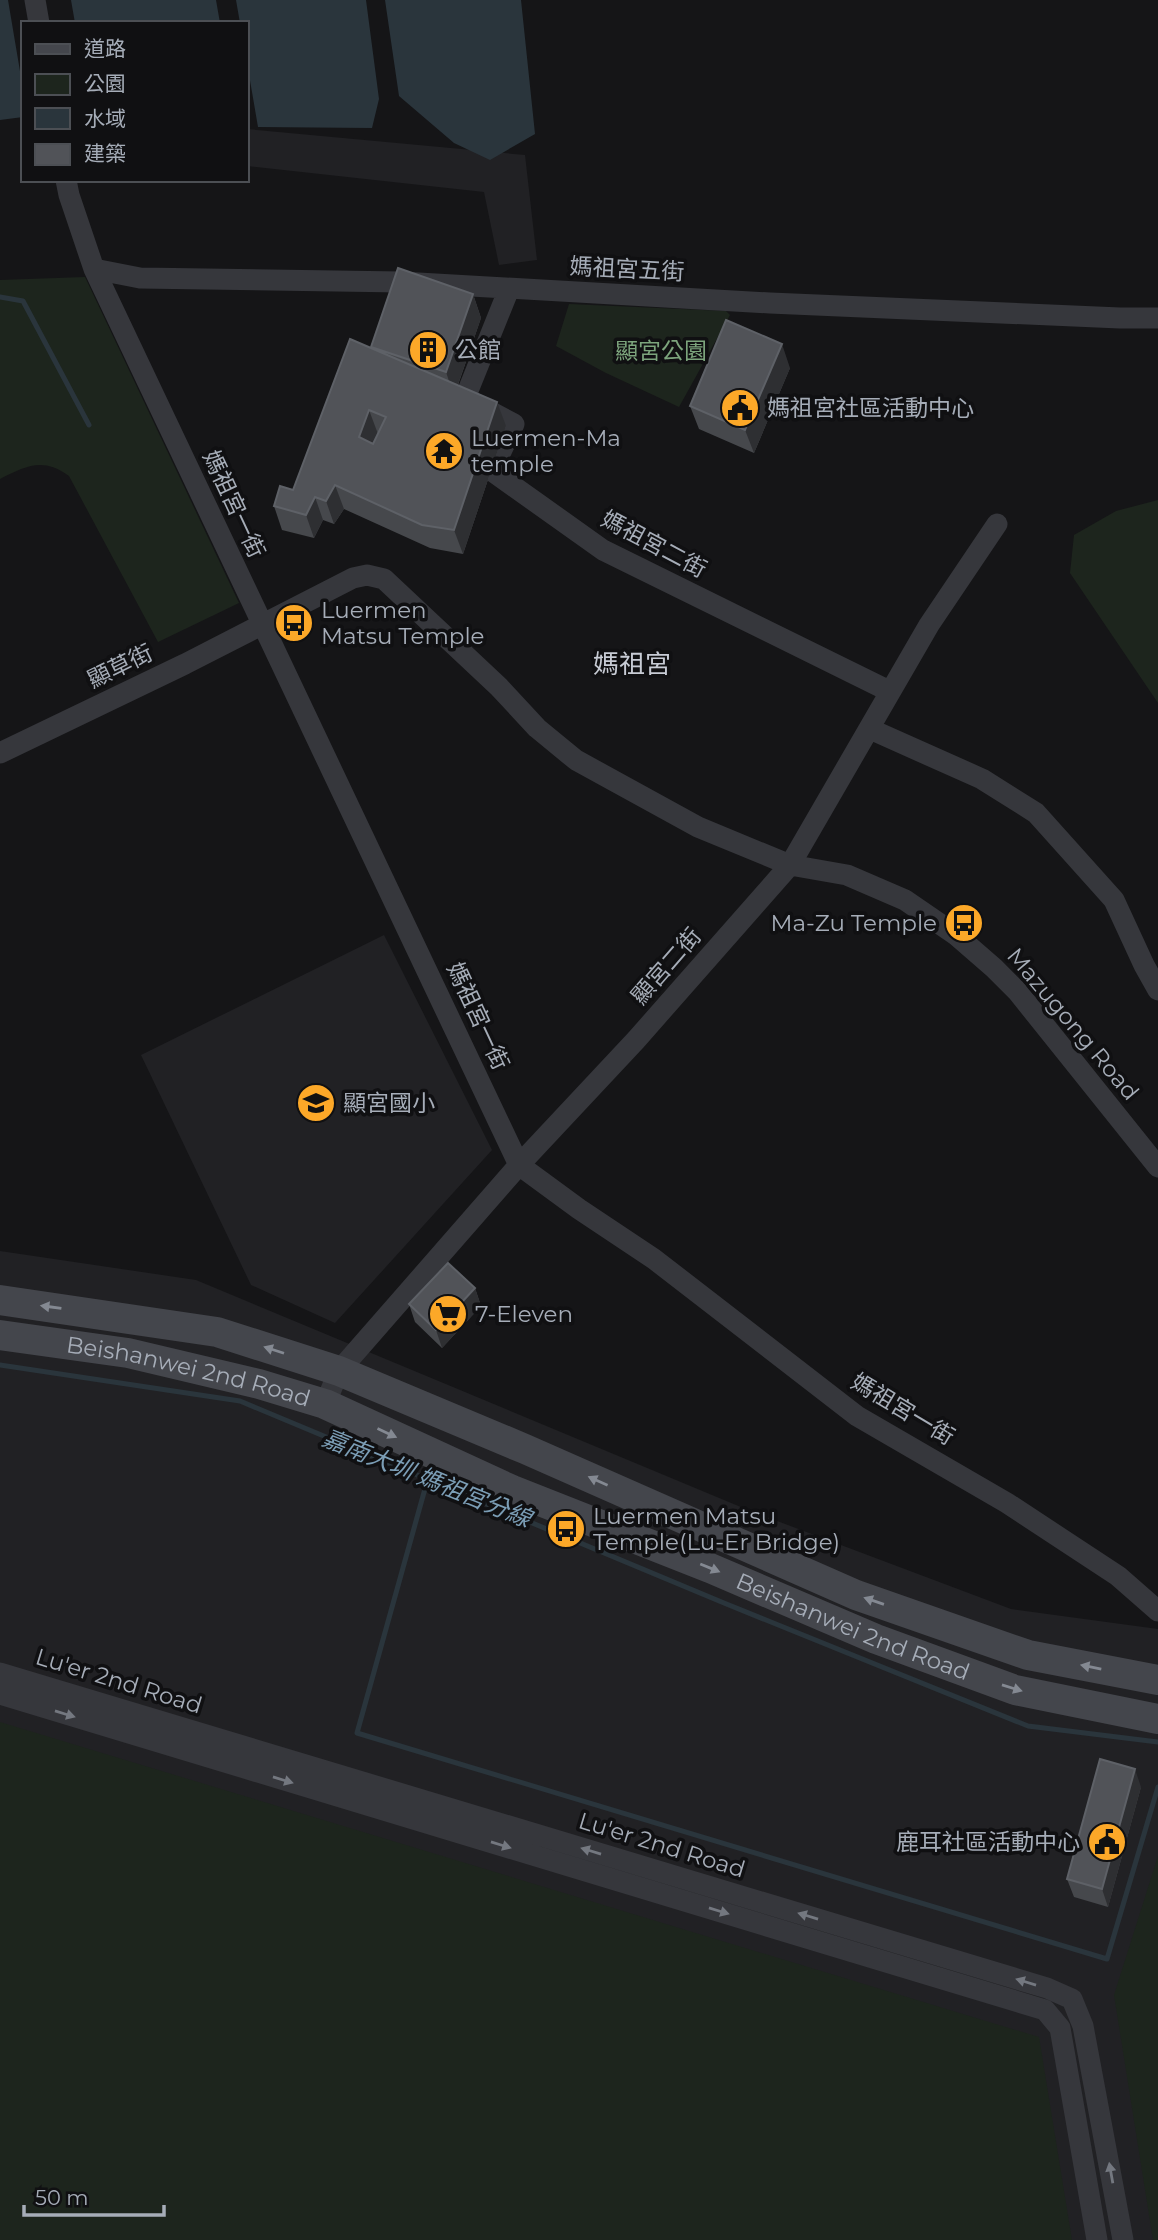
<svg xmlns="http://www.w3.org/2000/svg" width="1158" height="2240" viewBox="0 0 1158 2240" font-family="Montserrat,'Noto Sans TC',sans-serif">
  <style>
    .built { fill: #212124 }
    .green { fill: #1d251d }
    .water { fill: #2a353c }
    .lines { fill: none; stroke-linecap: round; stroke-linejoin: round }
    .stream { stroke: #2a353c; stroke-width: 5 }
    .street { stroke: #36373c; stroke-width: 21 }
    .secondary { stroke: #44464c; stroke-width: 30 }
    .wall { fill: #46484c }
    .shaded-wall { fill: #2e2f32 }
    .building { fill: #515358; stroke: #5e6167; stroke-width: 2; fill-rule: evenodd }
    .oneway { fill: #848992 }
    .oneway2 { fill: #747880 }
    .labels { text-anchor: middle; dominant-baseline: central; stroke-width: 7; stroke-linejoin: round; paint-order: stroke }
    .street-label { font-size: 23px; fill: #a6adb8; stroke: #101012 }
    .poi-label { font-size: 23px; fill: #a6adb8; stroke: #101012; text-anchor: start }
    .park-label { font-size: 23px; fill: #7ca47c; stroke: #101012 }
    .water-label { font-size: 24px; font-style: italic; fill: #7b9db5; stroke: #101012 }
    .quarter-label { font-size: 26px; fill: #c7cbd4; stroke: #101012 }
  </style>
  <rect width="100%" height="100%" fill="#151517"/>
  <path class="built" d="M247,129L525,155L537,260L499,265L484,192L247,166Z
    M384,935L492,1150L335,1323L251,1285L141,1055Z
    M0,1251L196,1280L748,1510L1011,1609L1158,1629V2240H0Z"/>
  <path class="green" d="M85,277L239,603L158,642L69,476C43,457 26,466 0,479V280Z
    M569,304L726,311L730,315L679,407L606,373L556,346Z
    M1158,500V703L1070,573L1074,535L1116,511Z
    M0,1722L1039,2037L1072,2240H0Z
    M1158,1856V2240H1153L1114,1995Z"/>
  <path class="water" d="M0,0H8L23,89V117L0,120Z
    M71,0H216L220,23H75Z
    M236,0H366L379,99L372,128L258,127L247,63V23H240Z
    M385,0H521L535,134L490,160L454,143L399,96Z"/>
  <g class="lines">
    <path class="stream" d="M0,297L23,301L89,425
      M0,1365L240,1401L724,1603L1028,1726L1158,1742
      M428,1478L357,1733L1107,1959L1158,1787"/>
    <path class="street" d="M35,0L39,23
      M66,180L69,195L94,269L519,1165L579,1209L654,1259L857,1416L1007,1503L1118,1576L1158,1611
      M94,269L140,278L401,282L770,303L1120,318H1158
      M509,289L465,398L514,424L492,471L603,550L889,691
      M870,729L982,779L1036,813L1114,900L1144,965L1158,990
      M0,753L185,664L353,578L367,575L384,579L499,687L537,728L576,760L698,827L790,865L847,875L905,900L956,935L994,968L1017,991L1158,1167
      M325,1404L339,1371L519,1165L636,1040L790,865L929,625L997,524
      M0,1673L1047,1988L1072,1999L1083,2026L1123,2240
      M0,1694L1045,2010L1060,2028L1097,2240"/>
    <g class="secondary">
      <path d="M0,1300L217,1332L339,1371L525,1449L856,1595L1028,1655L1158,1680"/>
      <path id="s1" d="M0,1335L128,1353L259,1384L325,1404L512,1490L710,1568L876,1639L1015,1690L1158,1719"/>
    </g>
  </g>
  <path class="wall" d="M473,294L481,318L458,385L506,426L463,554L430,548L344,509L334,524L323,520L314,538L282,530L274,506L293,490L372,348L371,347Z
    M790,368L754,453L699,429L690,406Z
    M475,1288L481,1306L442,1348L415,1322L409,1304Z
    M1141,1787L1108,1907L1074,1897L1067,1879Z"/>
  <path class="shaded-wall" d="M473,294L481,318L454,396L446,372Z
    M782,344L790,368L754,453L745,430Z
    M497,402L506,426L463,554L454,530Z
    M369,410L378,434L367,461L359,437Z
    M335,485L344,509L334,524L326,501Z
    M315,497L323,520L314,538L306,515Z
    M475,1288L481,1306L442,1348L436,1330Z
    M1135,1769L1141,1787L1108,1907L1102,1889Z"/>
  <path class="building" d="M398,268L473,294L446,372L371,347Z
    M726,320L782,344L745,430L690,406Z
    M350,339L497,402L454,530L422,525L335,485L326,501L315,497L306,515L274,506L280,486L293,490ZM369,410L386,417L373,444L359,437Z
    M448,1263L475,1288L436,1330L409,1304Z
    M1100,1759L1135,1769L1102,1889L1067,1879Z"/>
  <defs><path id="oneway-solid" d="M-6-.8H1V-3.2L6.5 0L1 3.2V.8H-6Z" transform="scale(1.75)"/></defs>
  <g class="oneway">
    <use href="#oneway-solid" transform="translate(51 1307) rotate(-172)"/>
    <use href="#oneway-solid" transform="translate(274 1350) rotate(-162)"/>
    <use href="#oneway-solid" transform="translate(387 1433) rotate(25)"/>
    <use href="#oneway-solid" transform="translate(598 1481) rotate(-156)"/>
    <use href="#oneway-solid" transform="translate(710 1568) rotate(22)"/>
    <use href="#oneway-solid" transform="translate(874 1601) rotate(-161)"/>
    <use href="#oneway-solid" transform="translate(1091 1667) rotate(-169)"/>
    <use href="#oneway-solid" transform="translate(1012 1688) rotate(17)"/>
  </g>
  <g class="oneway2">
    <use href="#oneway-solid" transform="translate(65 1714) rotate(17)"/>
    <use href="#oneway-solid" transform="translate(283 1780) rotate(17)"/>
    <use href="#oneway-solid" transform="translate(501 1845) rotate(17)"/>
    <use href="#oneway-solid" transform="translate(591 1851) rotate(-163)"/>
    <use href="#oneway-solid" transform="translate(719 1911) rotate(17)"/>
    <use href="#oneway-solid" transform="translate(808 1916) rotate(-163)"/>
    <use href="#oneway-solid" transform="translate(1026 1982) rotate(-163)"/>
    <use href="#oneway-solid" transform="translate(1111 2173) rotate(-100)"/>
  </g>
  <defs>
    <symbol id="building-disc" viewBox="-11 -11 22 22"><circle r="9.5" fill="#fca828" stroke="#101012"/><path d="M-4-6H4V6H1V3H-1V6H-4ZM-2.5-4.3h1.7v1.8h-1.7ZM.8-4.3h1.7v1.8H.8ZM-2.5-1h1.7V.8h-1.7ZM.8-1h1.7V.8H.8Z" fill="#111"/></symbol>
    <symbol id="civic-disc" viewBox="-11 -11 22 22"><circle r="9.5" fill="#fca828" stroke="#101012"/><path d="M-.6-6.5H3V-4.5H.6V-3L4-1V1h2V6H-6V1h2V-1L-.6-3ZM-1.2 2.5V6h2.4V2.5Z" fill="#111"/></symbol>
    <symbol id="temple-disc" viewBox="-11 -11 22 22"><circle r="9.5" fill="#fca828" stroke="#101012"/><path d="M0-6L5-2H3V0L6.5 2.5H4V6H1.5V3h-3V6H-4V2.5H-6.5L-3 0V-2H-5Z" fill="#111"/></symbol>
    <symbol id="bus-disc" viewBox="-11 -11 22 22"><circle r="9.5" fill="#fca828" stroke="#101012"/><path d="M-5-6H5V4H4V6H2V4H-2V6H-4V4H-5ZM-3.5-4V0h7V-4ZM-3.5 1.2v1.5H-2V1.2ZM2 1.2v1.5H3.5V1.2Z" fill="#111"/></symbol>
    <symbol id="school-disc" viewBox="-11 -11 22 22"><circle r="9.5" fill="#fca828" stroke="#101012"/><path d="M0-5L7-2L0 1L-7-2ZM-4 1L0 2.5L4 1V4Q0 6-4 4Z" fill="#111"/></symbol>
    <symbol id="supermarket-disc" viewBox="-11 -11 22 22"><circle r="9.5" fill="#fca828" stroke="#101012"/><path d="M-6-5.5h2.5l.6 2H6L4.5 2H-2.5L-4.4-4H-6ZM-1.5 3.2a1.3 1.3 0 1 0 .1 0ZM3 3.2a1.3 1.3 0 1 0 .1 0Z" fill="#111"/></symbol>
  </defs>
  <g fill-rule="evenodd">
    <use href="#building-disc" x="406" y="328" width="44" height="44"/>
    <use href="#civic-disc" x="718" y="386" width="44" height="44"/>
    <use href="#temple-disc" x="422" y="429" width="44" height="44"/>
    <use href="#bus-disc" x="272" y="601" width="44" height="44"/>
    <use href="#bus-disc" x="942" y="901" width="44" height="44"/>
    <use href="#school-disc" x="294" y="1081" width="44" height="44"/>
    <use href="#supermarket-disc" x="426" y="1292" width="44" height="44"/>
    <use href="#bus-disc" x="544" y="1507" width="44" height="44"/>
    <use href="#civic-disc" x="1085" y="1820" width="44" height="44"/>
  </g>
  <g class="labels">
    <g class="street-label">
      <text transform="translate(627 269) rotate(3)">媽祖宮五街</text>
      <text transform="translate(234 504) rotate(65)">媽祖宮一街</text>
      <text transform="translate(654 544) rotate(28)">媽祖宮二街</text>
      <text transform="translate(120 666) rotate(-26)">顯草街</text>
      <text transform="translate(666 966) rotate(-49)">顯宮二街</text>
      <text transform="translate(478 1016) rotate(65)">媽祖宮一街</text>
      <text transform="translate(1073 1024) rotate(50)">Mazugong Road</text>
      <text stroke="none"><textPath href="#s1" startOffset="192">Beishanwei 2nd Road</textPath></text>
      <text transform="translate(903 1409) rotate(31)">媽祖宮一街</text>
      <text stroke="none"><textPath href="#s1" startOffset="906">Beishanwei 2nd Road</textPath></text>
      <text transform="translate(119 1681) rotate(17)">Lu'er 2nd Road</text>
      <text transform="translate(662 1845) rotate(17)">Lu'er 2nd Road</text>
    </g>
    <g class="poi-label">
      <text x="455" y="350">公館</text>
      <text x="767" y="408">媽祖宮社區活動中心</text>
      <text x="471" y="438">Luermen-Ma<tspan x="471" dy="26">temple</tspan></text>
      <text x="321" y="610">Luermen<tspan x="321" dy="26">Matsu Temple</tspan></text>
      <text x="937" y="923" text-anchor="end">Ma-Zu Temple</text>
      <text x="343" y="1103">顯宮國小</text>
      <text x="475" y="1314">7-Eleven</text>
      <text x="593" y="1516">Luermen Matsu<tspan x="593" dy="26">Temple(Lu-Er Bridge)</tspan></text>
      <text x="1080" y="1842" text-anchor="end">鹿耳社區活動中心</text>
    </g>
    <g class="park-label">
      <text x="661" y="351">顯宮公園</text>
    </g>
    <g class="water-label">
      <text transform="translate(427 1478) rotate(22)">嘉南大圳 媽祖宮分線</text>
    </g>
    <g class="quarter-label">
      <text x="632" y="664">媽祖宮</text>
    </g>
  </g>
  <rect x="21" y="21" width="228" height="161" fill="#101012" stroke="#4c4f54" stroke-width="2"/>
  <rect x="35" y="44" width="35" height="10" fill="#44464c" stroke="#4c4f54" stroke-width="2"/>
  <text x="84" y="56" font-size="21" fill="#a6adb8">道路</text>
  <rect x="35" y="74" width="35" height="21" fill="#1d251d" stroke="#4c4f54" stroke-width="2"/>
  <text x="84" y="91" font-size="21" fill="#a6adb8">公園</text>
  <rect x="35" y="108" width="35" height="21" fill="#2a353c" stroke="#4c4f54" stroke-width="2"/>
  <text x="84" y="126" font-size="21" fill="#a6adb8">水域</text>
  <rect x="35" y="144" width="35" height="21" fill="#515358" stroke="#4c4f54" stroke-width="2"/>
  <text x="84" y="161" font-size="21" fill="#a6adb8">建築</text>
  <path d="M24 2205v10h140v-10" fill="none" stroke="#a6adb8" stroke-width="3.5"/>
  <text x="35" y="2205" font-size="21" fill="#a6adb8" stroke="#101012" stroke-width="5" paint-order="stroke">50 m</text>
</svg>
